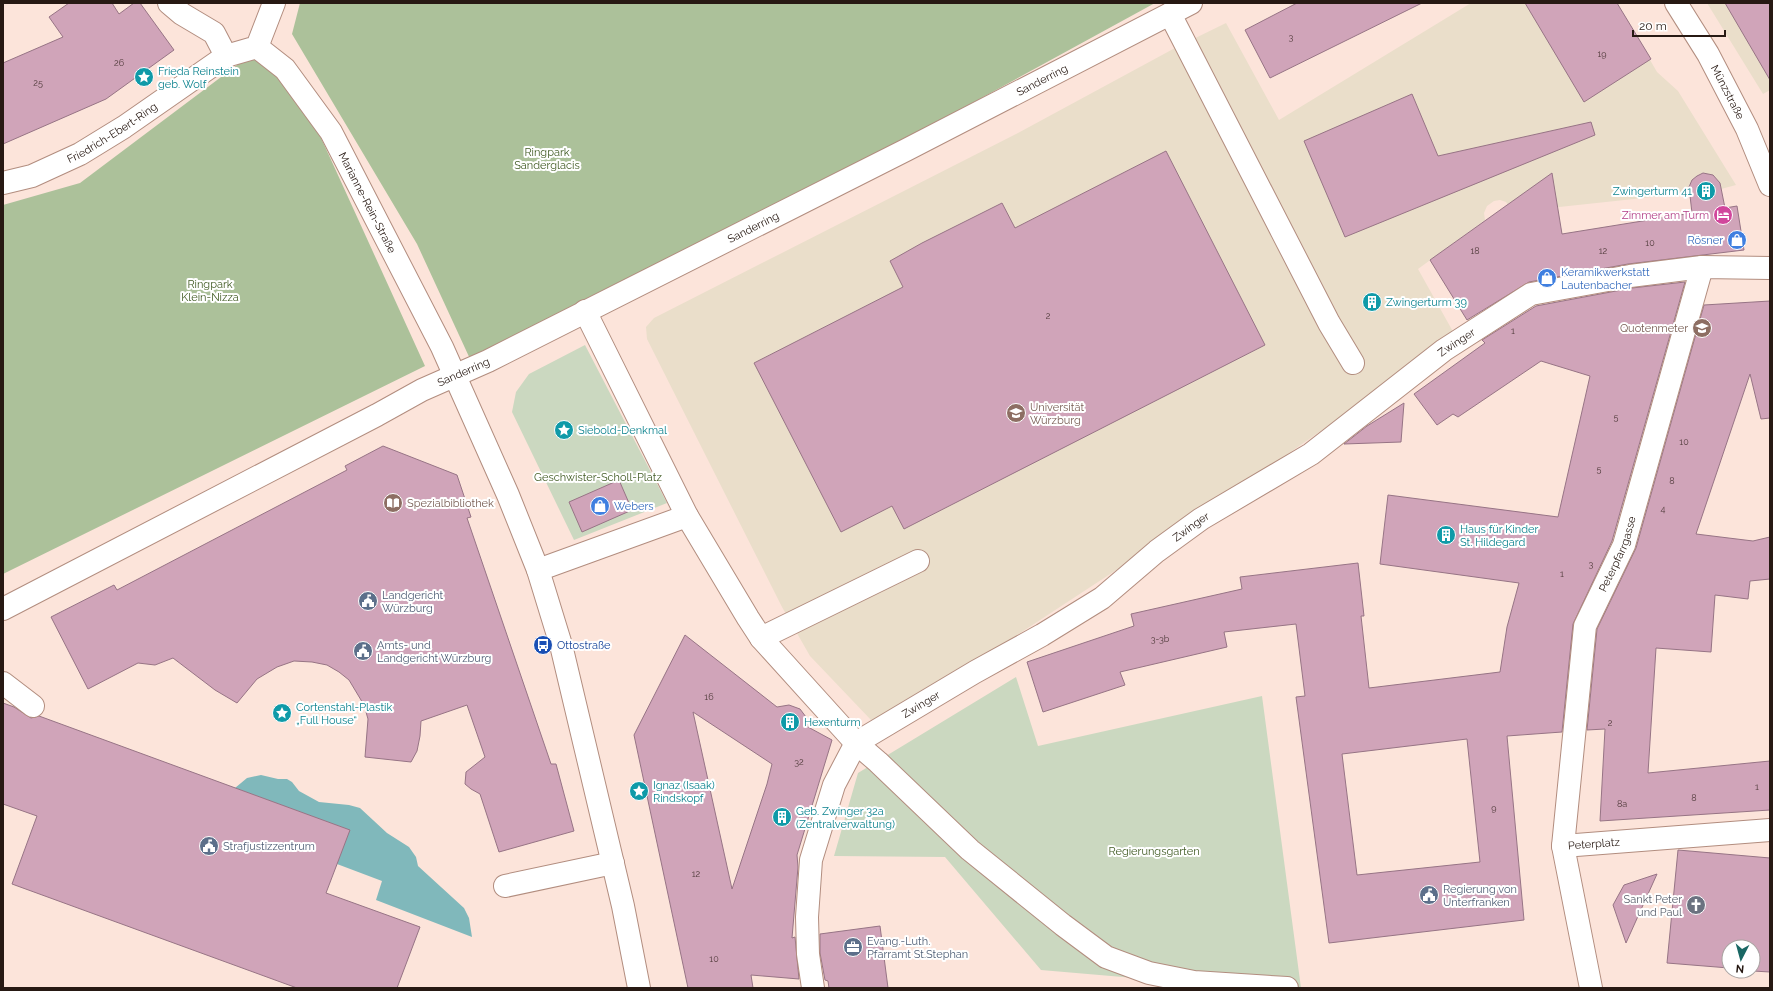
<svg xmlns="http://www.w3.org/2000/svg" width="1773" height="991" viewBox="0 0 1773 991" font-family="Raleway,sans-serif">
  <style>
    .education { fill: #eadeca }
    .green { fill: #cbd8c0 }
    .forest { fill: #acc19a }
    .water { fill: #80b8bb }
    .building { fill: #d0a4b9; stroke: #977485; fill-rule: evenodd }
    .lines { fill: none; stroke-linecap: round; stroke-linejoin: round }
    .minor-casing { stroke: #b28d7f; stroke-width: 24 }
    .major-casing { stroke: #b28d7f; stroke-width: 24 }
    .minor { stroke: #fff; stroke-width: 22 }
    .major { stroke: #fff; stroke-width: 22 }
    .labels { text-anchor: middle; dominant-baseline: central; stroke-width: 4; stroke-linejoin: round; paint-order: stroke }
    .number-label { font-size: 9px; fill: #513c3c }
    .culture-label { font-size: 11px; fill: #0d838f; stroke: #fff; text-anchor: start }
    .street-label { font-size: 11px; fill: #271913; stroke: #fff }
    .park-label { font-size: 11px; fill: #425c25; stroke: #fff }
    .hotel-label { font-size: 11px; fill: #b23c85; stroke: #fff; text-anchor: end }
    .shop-label { font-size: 11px; fill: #366cbe; stroke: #fff; text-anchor: start }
    .education-label { font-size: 11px; fill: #785e54; stroke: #fff; text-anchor: start }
    .service-label { font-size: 11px; fill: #4e5e75; stroke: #fff; text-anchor: start }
    .transit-label { font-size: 11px; fill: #164399; stroke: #fff; text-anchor: start }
    .worship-label { font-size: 11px; fill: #5b616d; stroke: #fff; text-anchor: end }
  </style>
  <rect width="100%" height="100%" fill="#fce4da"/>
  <path class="education" d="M1471,3H1617L1657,72L1678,91L1736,185L1721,189L1720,183L1713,175L1703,173L1697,176L1692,180L1689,187L1690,193L1513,212L1506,202L1500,200L1494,201L1487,206L1484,213L1485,220L1418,269L1456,337L1191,521L906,708L871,720L810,656L782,607L647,339L646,327L654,318L1018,133L1175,48L1226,23L1279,120Z
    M1707,3H1770V90L1763,94Z"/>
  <path class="green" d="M585,345L667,503L574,540L512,412L516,392L529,374Z
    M1016,677L1038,746L1262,696L1301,988H1251L1041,970L945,857L834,856L858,773Z"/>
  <path class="forest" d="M300,3H1155L477,374L417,244L292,34Z
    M261,47L286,61L425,366L3,574V205L80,183Z"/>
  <path class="water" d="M261,775L278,779H287L292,782L299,791L319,802L349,805L360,808L387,833L409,847L416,857L418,866L464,908L469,918L472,937L376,900L382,881L337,864L349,830L235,788L247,778Z"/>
  <path class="building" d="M69,3H112L119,14L134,3H140L174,50L106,99L3,144V63L63,37L49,17Z
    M1297,3H1422L1270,78L1245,30Z
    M1525,3H1617L1651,59L1584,102Z
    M1725,3H1770V80Z
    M1412,94L1438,156L1591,122L1595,135L1345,237L1304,141Z
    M1166,151L1265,345L904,529L892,506L841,532L754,363L903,287L890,261L922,243L1002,203L1015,228Z
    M1552,173L1562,234L1692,213L1689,187L1692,180L1697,176L1703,173L1713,175L1720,183L1725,208L1737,206L1744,250L1628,264L1529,282L1467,320L1430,260Z
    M1685,282L1612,541L1573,624L1562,732L1507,736L1524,920L1329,943L1296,697L1305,696L1296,624L1224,632L1227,647L1120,672L1125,685L1043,712L1027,662L1134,626L1131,614L1242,589L1240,577L1358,563L1364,616H1361L1369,688L1500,672L1507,627L1519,583L1380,564L1388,495L1558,517L1590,376L1541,361L1458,417L1453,414L1437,425L1414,394L1485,343L1482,340L1536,306L1632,288ZM1467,739L1480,862L1357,875L1342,754Z
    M1770,301V418L1761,419L1750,374L1696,534L1753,541L1770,537V579L1750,581L1748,599L1715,595L1711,652L1656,648L1648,773L1770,761V810L1600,821L1605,729L1587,730L1597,629L1636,548L1704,305Z
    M1404,403L1401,442L1344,444L1367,426Z
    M383,446L457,475L471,517L467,518L551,764H556L574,831L499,852L480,794L471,789L465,784L466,772L485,757L467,705L421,721L420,736L417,751L411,762L365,757L368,719L364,705L349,680L339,672L327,665L312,662L294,661L277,667L257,679L237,703L215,690L173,658L155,665L138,663L88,689L51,617L114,585L117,590L347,470L345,466Z
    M619,480L632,510L582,532L569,502Z
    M685,635L777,707L789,705L800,709L806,717L808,727L832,740L797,855L798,867L792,938L795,937L799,979L751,975L753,988H688L634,735ZM693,712L772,764L767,784L732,889Z
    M3,703L14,707L31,718L39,716L350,830L326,893L420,927L397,988H297L12,884L37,816L3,804Z
    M1678,850L1770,858V972L1753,971V947H1729V968L1667,963Z
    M1657,874L1626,943L1613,905L1624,885Z
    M880,926L888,988H829L828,981L825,980L820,953V934Z"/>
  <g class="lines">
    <defs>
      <g id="minor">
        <path d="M169,3L182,14L214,33L226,56"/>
        <path id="s1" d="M1676,3L1708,54L1747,129L1770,185"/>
        <path d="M1170,14L1329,323L1353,363"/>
        <path id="s2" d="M257,47L285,69L331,132L442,347L508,495L538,570L561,645L623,906L639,988"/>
        <path d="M585,311L687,516L748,618L761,638L856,743L878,762L970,850L1063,925L1106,957L1149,973L1194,982L1287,988"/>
        <path d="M538,570L687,516"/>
        <path id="s3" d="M3,609L377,415L422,390L488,361L906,150L1191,3"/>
        <path d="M761,638L918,561"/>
        <path d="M3,683L33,706"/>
        <path id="s4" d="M1563,846L1770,830"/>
        <path d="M505,886L613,863"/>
        <path id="s5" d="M813,988L808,954L807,917L811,860L834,785L856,743L975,672L1042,635L1102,598L1157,551L1201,519L1311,454L1444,350L1531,294L1630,276L1702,267L1770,268"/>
        <path id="s6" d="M1591,988L1563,846L1585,626L1624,545L1702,267"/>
      </g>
      <g id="major">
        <path id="s7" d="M3,183L32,176L80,154L124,127L226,56L257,47L274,3"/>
      </g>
    </defs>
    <use href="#minor" class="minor-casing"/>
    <use href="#major" class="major-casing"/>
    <use href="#minor" class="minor"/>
    <use href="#major" class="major"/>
  </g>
  <defs>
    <symbol id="sight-disc" viewBox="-11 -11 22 22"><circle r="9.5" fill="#0f9aa8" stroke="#fff"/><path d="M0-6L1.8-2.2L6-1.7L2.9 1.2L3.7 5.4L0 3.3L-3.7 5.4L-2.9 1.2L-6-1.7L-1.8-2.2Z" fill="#fff"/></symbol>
    <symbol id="building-disc" viewBox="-11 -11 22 22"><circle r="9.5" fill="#0f9aa8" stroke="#fff"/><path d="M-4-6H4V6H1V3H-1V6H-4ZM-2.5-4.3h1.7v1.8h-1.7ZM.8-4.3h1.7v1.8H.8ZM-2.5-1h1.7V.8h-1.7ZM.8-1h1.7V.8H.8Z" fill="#fff"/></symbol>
    <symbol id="hotel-disc" viewBox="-11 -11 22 22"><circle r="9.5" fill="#d1479c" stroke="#fff"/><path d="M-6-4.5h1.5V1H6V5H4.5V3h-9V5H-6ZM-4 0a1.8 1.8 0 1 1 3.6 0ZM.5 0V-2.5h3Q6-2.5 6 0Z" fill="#fff"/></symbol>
    <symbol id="shop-disc" viewBox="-11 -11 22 22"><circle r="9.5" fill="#3f7fe0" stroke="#fff"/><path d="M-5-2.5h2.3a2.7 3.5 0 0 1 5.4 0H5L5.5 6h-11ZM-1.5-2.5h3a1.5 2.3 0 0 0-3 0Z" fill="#fff"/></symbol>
    <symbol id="school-disc" viewBox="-11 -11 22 22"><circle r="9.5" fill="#8d6e63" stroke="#fff"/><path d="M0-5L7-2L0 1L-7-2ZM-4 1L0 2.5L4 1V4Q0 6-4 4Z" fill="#fff"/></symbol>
    <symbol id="university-disc" viewBox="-11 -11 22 22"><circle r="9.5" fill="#8d6e63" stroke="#fff"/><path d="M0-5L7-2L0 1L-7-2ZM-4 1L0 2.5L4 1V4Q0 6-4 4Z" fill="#fff"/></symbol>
    <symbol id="library-disc" viewBox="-11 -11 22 22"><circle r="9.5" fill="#8d6e63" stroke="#fff"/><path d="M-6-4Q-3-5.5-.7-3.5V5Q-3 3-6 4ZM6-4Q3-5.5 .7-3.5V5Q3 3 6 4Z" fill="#fff"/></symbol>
    <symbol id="civic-disc" viewBox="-11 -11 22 22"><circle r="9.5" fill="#5c6f8a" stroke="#fff"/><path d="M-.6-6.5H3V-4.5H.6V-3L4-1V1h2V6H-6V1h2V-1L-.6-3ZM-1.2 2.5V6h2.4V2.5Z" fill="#fff"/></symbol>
    <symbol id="bus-disc" viewBox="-11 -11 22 22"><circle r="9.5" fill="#1a4fb4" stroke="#fff"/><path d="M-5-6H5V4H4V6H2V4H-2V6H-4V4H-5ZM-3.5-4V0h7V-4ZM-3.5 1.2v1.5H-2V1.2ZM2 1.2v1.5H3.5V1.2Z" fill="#fff"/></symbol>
    <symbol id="church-disc" viewBox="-11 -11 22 22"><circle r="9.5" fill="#6b7280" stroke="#fff"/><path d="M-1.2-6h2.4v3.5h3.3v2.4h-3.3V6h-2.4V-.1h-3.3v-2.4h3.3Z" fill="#fff"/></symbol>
    <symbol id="office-disc" viewBox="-11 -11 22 22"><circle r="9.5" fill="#5c6f8a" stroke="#fff"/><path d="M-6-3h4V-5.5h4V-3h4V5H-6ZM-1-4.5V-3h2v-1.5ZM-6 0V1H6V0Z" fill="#fff"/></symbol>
  </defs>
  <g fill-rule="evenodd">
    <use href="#sight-disc" x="133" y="66" width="22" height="22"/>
    <use href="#building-disc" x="1695" y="180" width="22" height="22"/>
    <use href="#hotel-disc" x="1712" y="204" width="22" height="22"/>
    <use href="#shop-disc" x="1726" y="229" width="22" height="22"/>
    <use href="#shop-disc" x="1536" y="267" width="22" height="22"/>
    <use href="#building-disc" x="1361" y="291" width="22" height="22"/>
    <use href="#school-disc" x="1691" y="317" width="22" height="22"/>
    <use href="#university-disc" x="1005" y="402" width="22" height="22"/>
    <use href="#sight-disc" x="553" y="419" width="22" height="22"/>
    <use href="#library-disc" x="382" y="492" width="22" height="22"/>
    <use href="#shop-disc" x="589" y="495" width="22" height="22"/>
    <use href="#building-disc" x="1435" y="524" width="22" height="22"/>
    <use href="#civic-disc" x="357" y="590" width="22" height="22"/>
    <use href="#bus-disc" x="532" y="634" width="22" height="22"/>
    <use href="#civic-disc" x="352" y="640" width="22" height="22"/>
    <use href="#sight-disc" x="271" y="702" width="22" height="22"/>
    <use href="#building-disc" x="779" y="711" width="22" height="22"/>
    <use href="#sight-disc" x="628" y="780" width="22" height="22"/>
    <use href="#building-disc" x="771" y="806" width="22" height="22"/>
    <use href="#civic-disc" x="198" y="835" width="22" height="22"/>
    <use href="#civic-disc" x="1418" y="884" width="22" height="22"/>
    <use href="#church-disc" x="1685" y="894" width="22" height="22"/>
    <use href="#office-disc" x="842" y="936" width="22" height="22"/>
  </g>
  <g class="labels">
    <g class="number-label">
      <text x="1291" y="37">3</text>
      <text x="1602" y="54">19</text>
      <text x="119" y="63">26</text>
      <text x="38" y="83">25</text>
      <text x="1650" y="243">10</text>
      <text x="1475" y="251">18</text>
      <text x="1603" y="251">12</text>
      <text x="1048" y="316">2</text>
      <text x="1513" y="331">1</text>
      <text x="1616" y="417">5</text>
      <text x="1684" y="442">10</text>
      <text x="1599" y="469">5</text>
      <text x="1672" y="481">8</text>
      <text x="1663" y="509">4</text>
      <text x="1591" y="564">3</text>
      <text x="1562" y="574">1</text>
      <text x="1160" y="639">3-3b</text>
      <text x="709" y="697">16</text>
      <text x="1610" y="723">2</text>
      <text x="799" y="762">32</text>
      <text x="1757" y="787">1</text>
      <text x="1694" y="798">8</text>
      <text x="1622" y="804">8a</text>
      <text x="1494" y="808">9</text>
      <text x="696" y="874">12</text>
      <text x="714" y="959">10</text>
    </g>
    <g class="culture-label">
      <text x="158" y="71">Frieda Reinstein<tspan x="158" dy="13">geb. Wolf</tspan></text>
      <text x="1692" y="191" text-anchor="end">Zwingerturm 41</text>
      <text x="1386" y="302">Zwingerturm 39</text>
      <text x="578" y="430">Siebold-Denkmal</text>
      <text x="1460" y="529">Haus für Kinder<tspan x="1460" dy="13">St. Hildegard</tspan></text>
      <text x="296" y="707">Cortenstahl-Plastik<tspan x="296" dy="13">„Full House“</tspan></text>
      <text x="804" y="722">Hexenturm</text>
      <text x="653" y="785">Ignaz (Isaak)<tspan x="653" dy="13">Rindskopf</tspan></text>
      <text x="796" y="811">Geb. Zwinger 32a<tspan x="796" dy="13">(Zentralverwaltung)</tspan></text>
    </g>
    <g class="street-label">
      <text stroke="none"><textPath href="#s3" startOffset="1166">Sanderring</textPath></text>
      <text stroke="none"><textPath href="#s1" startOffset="103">Münzstraße</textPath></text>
      <text stroke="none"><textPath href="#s7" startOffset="121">Friedrich-Ebert-Ring</textPath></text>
      <text stroke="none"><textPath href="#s2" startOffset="193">Marianne-Rein-Straße</textPath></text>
      <text stroke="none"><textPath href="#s3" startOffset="842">Sanderring</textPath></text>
      <text stroke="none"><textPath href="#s5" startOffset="978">Zwinger</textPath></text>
      <text stroke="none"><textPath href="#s3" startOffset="518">Sanderring</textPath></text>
      <text stroke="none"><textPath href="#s5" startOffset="654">Zwinger</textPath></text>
      <text stroke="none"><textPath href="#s6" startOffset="445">Peterpfarrgasse</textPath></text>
      <text stroke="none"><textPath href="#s5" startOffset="330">Zwinger</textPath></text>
      <text stroke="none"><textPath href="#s4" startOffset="31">Peterplatz</textPath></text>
    </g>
    <g class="park-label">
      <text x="547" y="152">Ringpark<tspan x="547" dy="13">Sanderglacis</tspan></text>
      <text x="210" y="284">Ringpark<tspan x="210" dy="13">Klein-Nizza</tspan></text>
      <text x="598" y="477">Geschwister-Scholl-Platz</text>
      <text x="1154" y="851">Regierungsgarten</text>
    </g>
    <g class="hotel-label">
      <text x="1709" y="215">Zimmer am Turm</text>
    </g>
    <g class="shop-label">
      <text x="1723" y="240" text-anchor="end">Rösner</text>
      <text x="1561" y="272">Keramikwerkstatt<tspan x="1561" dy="13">Lautenbacher</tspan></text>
      <text x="614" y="506">Webers</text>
    </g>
    <g class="education-label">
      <text x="1688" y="328" text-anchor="end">Quotenmeter</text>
      <text x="1030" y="407">Universität<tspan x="1030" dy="13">Würzburg</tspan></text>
      <text x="407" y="503">Spezialbibliothek</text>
    </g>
    <g class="service-label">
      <text x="382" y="595">Landgericht<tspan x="382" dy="13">Würzburg</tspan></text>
      <text x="377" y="645">Amts- und<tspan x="377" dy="13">Landgericht Würzburg</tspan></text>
      <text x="223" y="846">Strafjustizzentrum</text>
      <text x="1443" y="889">Regierung von<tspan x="1443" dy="13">Unterfranken</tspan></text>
      <text x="867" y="941">Evang.-Luth.<tspan x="867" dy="13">Pfarramt St.Stephan</tspan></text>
    </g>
    <g class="transit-label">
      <text x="557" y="645">Ottostraße</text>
    </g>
    <g class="worship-label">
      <text x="1682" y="899">Sankt Peter<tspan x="1682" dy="13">und Paul</tspan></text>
    </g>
  </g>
  <rect width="1773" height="991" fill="none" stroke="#271913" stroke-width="8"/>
  <g transform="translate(1741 959) rotate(186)"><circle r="19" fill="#ffffff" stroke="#a9a3a1"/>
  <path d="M0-3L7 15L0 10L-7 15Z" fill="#1a6764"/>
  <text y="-6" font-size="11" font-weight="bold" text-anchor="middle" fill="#271913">N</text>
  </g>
  <path d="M1633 30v6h92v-6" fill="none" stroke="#271913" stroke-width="2"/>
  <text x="1639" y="30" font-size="12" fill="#271913" stroke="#ffffff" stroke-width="3" paint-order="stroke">20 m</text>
</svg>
